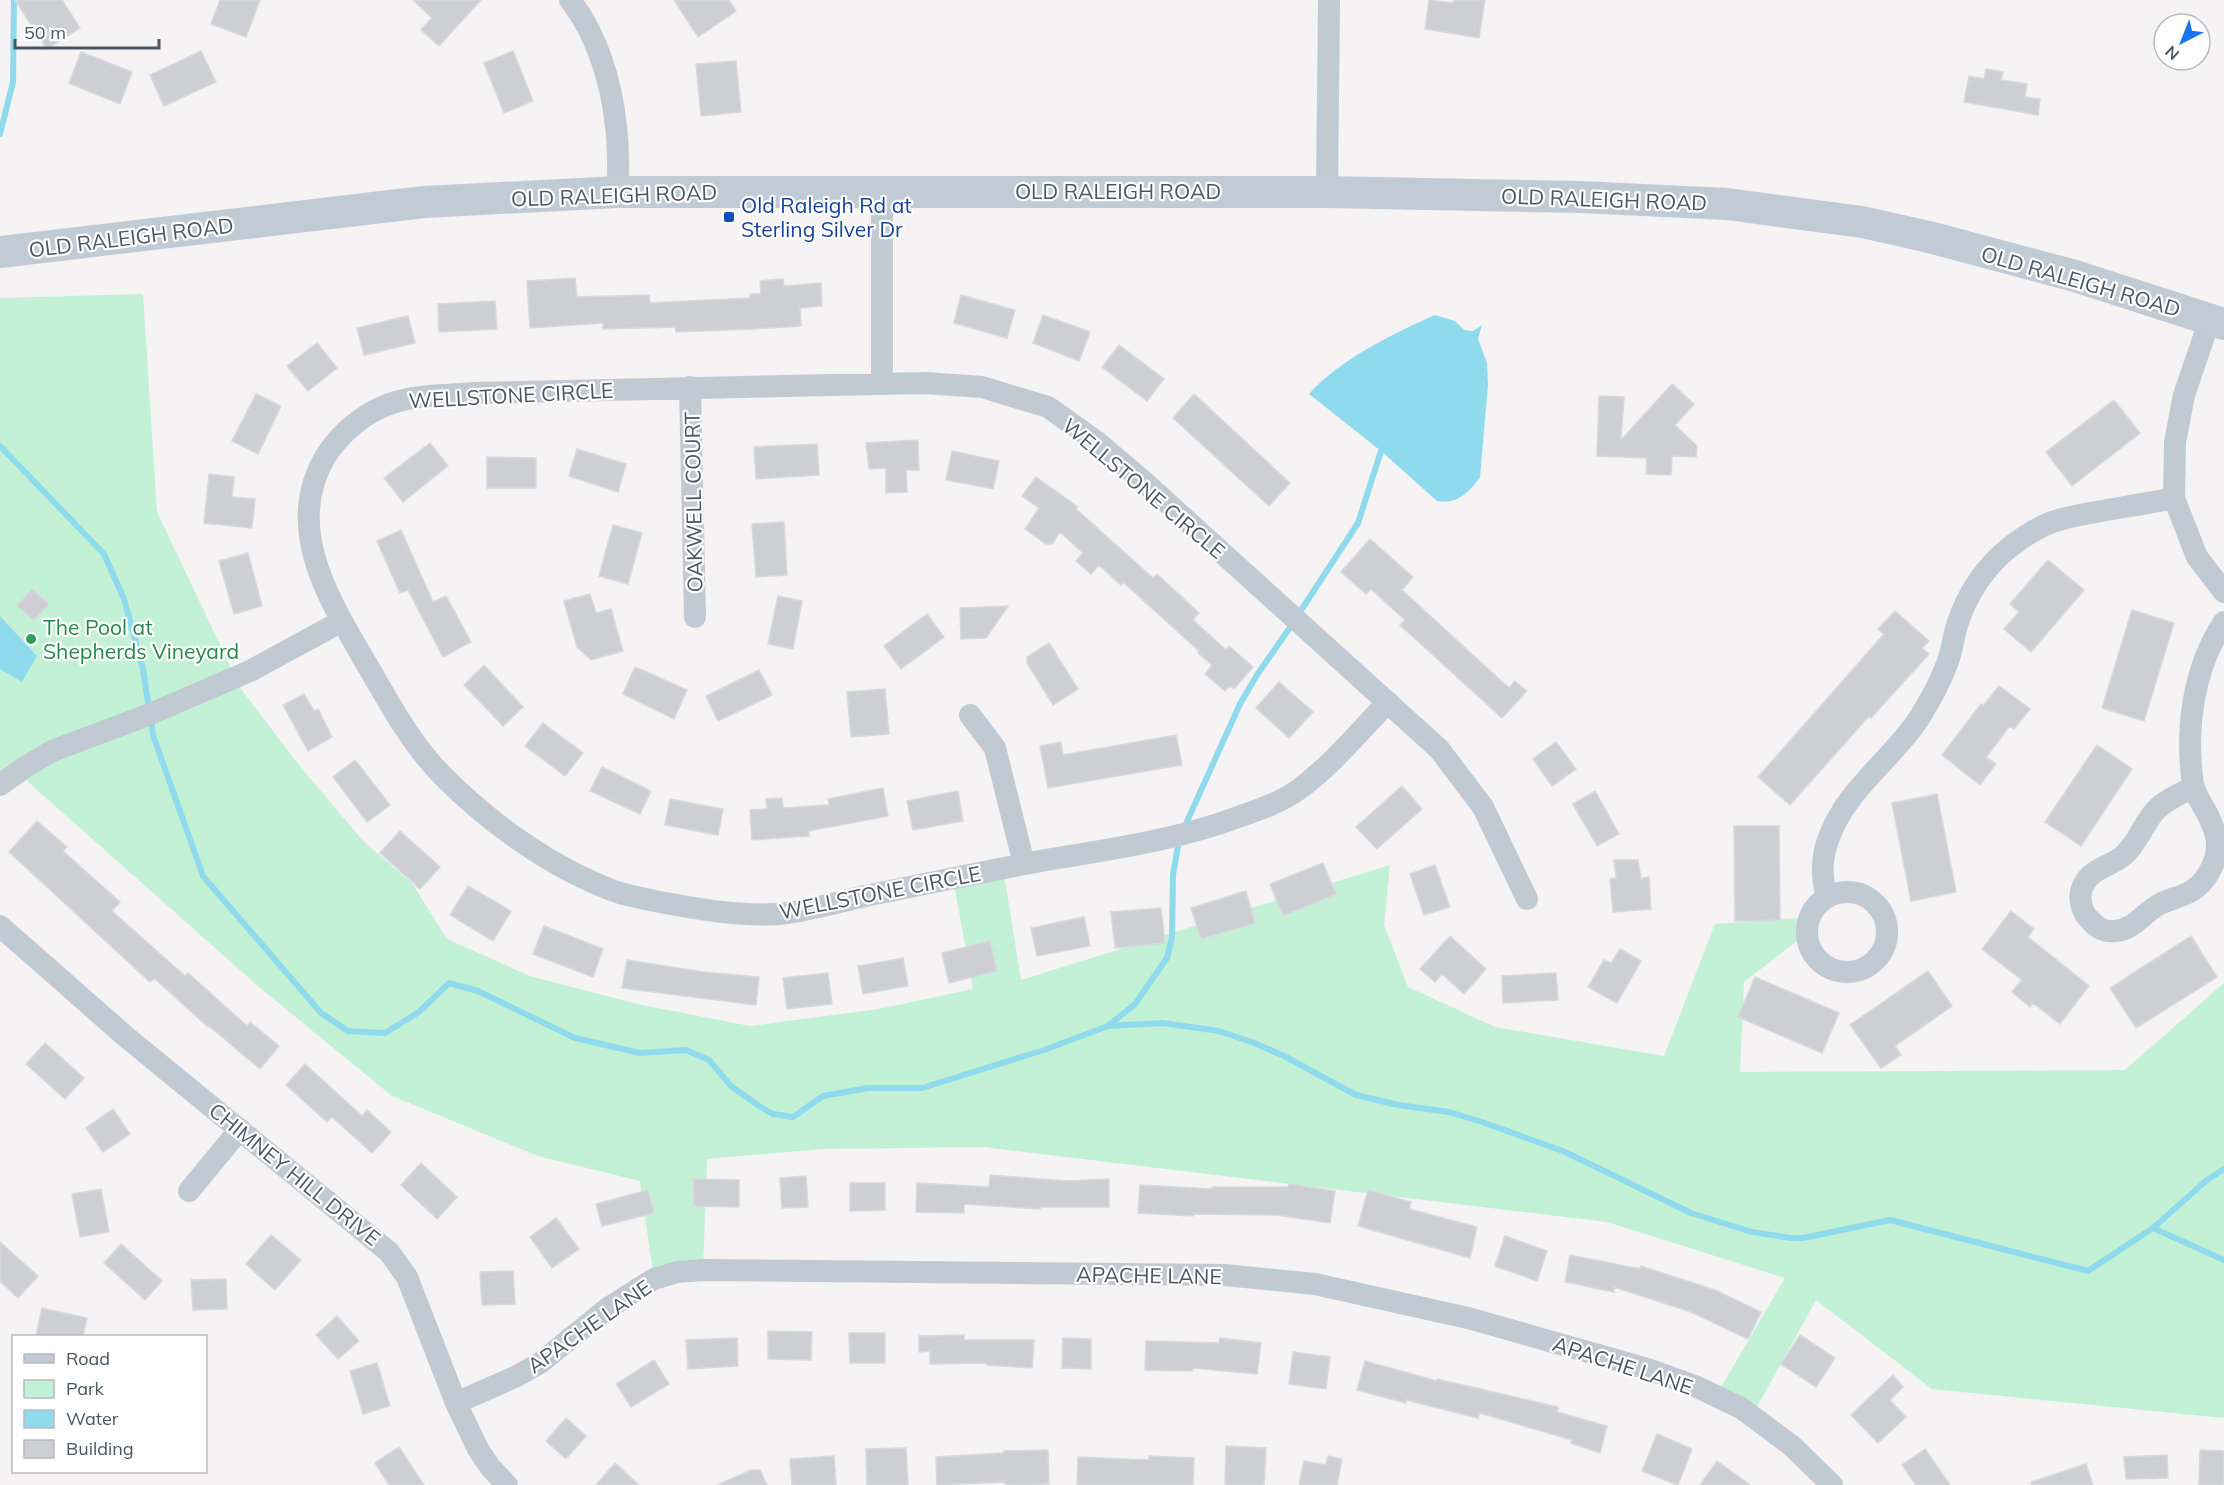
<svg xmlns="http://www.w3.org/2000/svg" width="2224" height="1485" viewBox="0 0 2224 1485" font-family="Mulish,sans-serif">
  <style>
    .green { fill: #c3f1d5 }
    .water { fill: #90daee }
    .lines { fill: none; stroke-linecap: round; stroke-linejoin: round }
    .stream { stroke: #90daee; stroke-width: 6 }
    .building { fill: #cdcfd5; stroke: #d7d9de; stroke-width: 1.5 }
    .street { stroke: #c1cad2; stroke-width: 22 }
    .secondary { stroke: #c1cbd6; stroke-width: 32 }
    .transit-dot { fill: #1a4fb4; stroke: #fff; stroke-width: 2 }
    .leisure-dot { fill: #2e9e5b; stroke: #fff; stroke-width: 2 }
    .labels { text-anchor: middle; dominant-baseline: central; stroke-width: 4.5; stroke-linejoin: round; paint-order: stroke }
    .street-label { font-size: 21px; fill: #4a5661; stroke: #fff }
    .transit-label { font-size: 21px; fill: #164399; stroke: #fff; text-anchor: start }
    .leisure-label { font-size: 21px; fill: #27864d; stroke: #fff; text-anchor: start }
  </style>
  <rect width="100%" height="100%" fill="#f5f3f3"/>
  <path class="green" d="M143,294L157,512L241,689L298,764L364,842L412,883L447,939L530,976L637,1004L750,1026L879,1009L973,989L953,878L1003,868L1021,980L1390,865L1384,925L1408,987L1495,1027L1664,1056L1715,924L1799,918L1798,940L1744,982L1740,1072L2125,1070L2224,983V1418L1932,1389L1816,1300L1752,1416L1716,1396L1785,1278L1607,1222L983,1147L821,1149L707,1159L703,1270L654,1279L640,1181L538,1156L392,1096L259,987L9,765L0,772V298Z"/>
  <path class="water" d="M1435,315L1455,321L1464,330L1473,331L1482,325L1478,339L1487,363L1488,385L1480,477C1470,492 1456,505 1437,501L1381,451L1309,394C1339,360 1394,333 1435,315Z
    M0,616L37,656L22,682L0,669Z"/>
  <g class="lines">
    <path class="stream" d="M0,134L13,82L14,0
      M0,446L104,554L124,599L143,669L149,709
      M1298,615L1358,523L1381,451L1385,447
      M151,719L153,735L203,876L321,1013L348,1031L385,1033L419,1012L449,983L478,991L575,1038L640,1053L686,1050L709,1060L731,1086L759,1106L773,1114L793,1117L823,1096L868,1088H922L1044,1050L1108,1026L1163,1023L1219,1031L1252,1042L1284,1056L1356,1095L1398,1105L1449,1112L1479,1121L1563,1151L1691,1213L1752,1232L1791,1238H1803L1890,1220L2088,1271L2153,1228L2207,1180L2224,1169
      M1184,828L1240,704L1257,675L1293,623
      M1109,1025L1135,1004L1167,958L1172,937L1173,875L1179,840
      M2153,1228L2224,1260"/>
  </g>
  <path class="building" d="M15,0H62L80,28L47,49Z
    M220,0H260L246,37L211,24Z
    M413,0H481L439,46L421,30L432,18Z
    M674,0H729L736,11L698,37Z
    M1429,0L1453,3L1454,0H1485L1479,38L1425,29Z
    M201,51L216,82L164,106L150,75Z
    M513,51L533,101L504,113L484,63Z
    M81,52L132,72L120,104L69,83Z
    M736,61L741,112L701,116L696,64Z
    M1986,69L2003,72L2001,80L2027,84L2025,97L2040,99L2038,115L1964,102L1969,76L1984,79Z
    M575,278L577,297L649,295L650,303L750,298V294H761L760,281L783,279L784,286L821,283L822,306L800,308L801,326L753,329L676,332L675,327L603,329V323L530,328L527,281Z
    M961,295L1015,310L1007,338L954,323Z
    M495,301L497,329L439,332L438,304Z
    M1043,315L1090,332L1079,361L1033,343Z
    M408,316L415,343L364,355L357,328Z
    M317,343L337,368L308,391L287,366Z
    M1119,345L1164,379L1147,401L1102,367Z
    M1672,384L1694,404L1675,425L1697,446L1696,457L1672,456L1671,475L1646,474L1647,458L1597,456L1599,396L1624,397L1621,440Z
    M256,394L281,406L258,454L232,441Z
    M1194,394L1290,483L1269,506L1173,418Z
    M2114,400L2140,433L2072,486L2046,452Z
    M918,440L919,470H906L907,492L886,493V468L869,469L866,443Z
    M430,443L448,466L403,502L384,478Z
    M817,444L819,475L756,479L754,447Z
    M577,449L626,464L618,492L569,476Z
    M952,451L999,461L993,489L946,480Z
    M487,457L536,458V488H487Z
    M209,474L234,477L232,497L255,499L252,528L204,523Z
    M1036,477L1078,507L1076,509L1153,578L1157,574L1199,613L1193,620L1226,650L1229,646L1253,667L1234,689L1230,686L1225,691L1205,674L1212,665L1198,653L1199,651L1123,582L1121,585L1099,565L1091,574L1076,561L1083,553L1060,532L1052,544H1046L1025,529L1039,508L1022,496Z
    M784,522L787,575L756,577L752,524Z
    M613,525L642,533L628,584L599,576Z
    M401,530L433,602L446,596L471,642L443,657L408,590L400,593L377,541Z
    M1370,539L1413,577L1402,590L1509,688L1515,681L1527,691L1502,718L1400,625L1405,620L1371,589L1366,594L1341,572Z
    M248,553L262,606L234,614L219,561Z
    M2048,560L2084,590L2031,652L2004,629L2019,612L2010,604Z
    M32,589L49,604L34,620L17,606Z
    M590,594L596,613L611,609L623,651L591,660L577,647L564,601Z
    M778,596L802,601L793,649L768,644Z
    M1008,606L986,638L961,639L960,608Z
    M2132,610L2174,623L2144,721L2102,708Z
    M1895,611L1929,641L1922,648L1929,654L1871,718L1869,716L1790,805L1758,777L1884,634L1878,629Z
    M927,614L944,637L901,669L884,646Z
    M1049,643L1078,689L1053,705L1027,663V657Z
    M484,665L523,707L503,726L464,685Z
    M635,667L687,690L674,719L623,694Z
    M759,670L772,695L718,721L706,696Z
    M1279,682L1313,712L1289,738L1256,708Z
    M1999,686L2030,709L2014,729L2010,726L1986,757L1996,764L1980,785L1942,755L1981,704L1983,706Z
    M885,689L889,734L851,737L847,692Z
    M304,694L314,711L318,709L332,737L308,751L283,705Z
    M543,723L583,753L565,776L525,746Z
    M1176,735L1182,765L1048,788L1040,746L1061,742L1063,755Z
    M1556,742L1576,769L1552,786L1533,759Z
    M2097,745L2132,769L2081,846L2045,822Z
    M355,760L390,805L367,822L333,777Z
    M602,767L651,791L640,814L590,791Z
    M1402,786L1422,809L1377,849L1356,827Z
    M883,788L888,816L809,831V836L752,840L750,810L767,809L766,799L782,798L783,808L829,805L828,799Z
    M958,791L963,821L913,830L907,801Z
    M1595,791L1619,834L1597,846L1573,804Z
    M1937,794L1956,892L1911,901L1892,803Z
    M670,799L723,809L718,835L665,825Z
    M37,821L67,847L63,851L120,902L112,911L185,976L188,973L247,1026L250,1022L279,1046L260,1069L209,1026L208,1027L154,978L150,982L9,852Z
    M1734,826H1779L1780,920L1735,921Z
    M400,831L440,867L420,889L380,853Z
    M1614,860H1638L1641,879L1649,877L1651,909L1613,912L1610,879L1616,878Z
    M1323,863L1336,894L1283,916L1270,884Z
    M1435,865L1450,907L1424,915L1410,874Z
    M468,886L511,911L493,941L450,915Z
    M1246,891L1255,923L1201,939L1191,908Z
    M1161,908L1165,943L1115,948L1111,912Z
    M2011,911L2034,929L2028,937L2089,986L2060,1024L2033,1003L2030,1007L2012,992L2022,980L1982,949Z
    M1084,917L1090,946L1037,956L1031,928Z
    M544,926L603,949L593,977L533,954Z
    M1450,936L1486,969L1464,994L1442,974L1435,982L1420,969Z
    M2191,936L2217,977L2136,1028L2110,988Z
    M990,941L997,971L949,983L942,953Z
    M1620,949L1641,961L1617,1003L1588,987L1604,960L1611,963Z
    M903,958L908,986L863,994L858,966Z
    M627,960L704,972L759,977L756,1005L622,988Z
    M1928,971L1952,1006L1895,1046L1901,1055L1881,1068L1850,1025Z
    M828,973L832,1004L787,1009L783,978Z
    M1556,973L1558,1000L1503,1003L1502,976Z
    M1755,977L1839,1013L1822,1053L1738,1017Z
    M45,1043L84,1078L65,1099L26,1064Z
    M305,1064L362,1116L367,1110L391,1132L372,1153L332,1117L327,1122L286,1085Z
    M113,1109L130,1134L103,1152L86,1128Z
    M421,1163L457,1197L437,1219L401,1185Z
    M990,1175L1067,1181L1109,1179V1207H1041L1040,1209L964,1204V1213L916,1212L917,1183L989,1187Z
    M806,1176L808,1207L782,1208L780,1178Z
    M693,1179L739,1180V1207L694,1206Z
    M850,1183H885V1210L850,1211Z
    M1289,1184L1335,1191L1330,1223L1276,1215L1193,1214V1216L1138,1213L1140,1185L1212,1189V1187H1288Z
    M101,1189L109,1232L80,1237L72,1194Z
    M648,1190L654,1213L602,1226L596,1204Z
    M1368,1190L1411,1202L1409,1209L1477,1227L1470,1258L1358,1226Z
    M556,1218L579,1249L552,1268L530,1237Z
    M271,1235L301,1260L275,1290L246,1264Z
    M1505,1236L1547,1251L1537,1281L1495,1266Z
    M0,1242L38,1276L18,1298L0,1281Z
    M121,1244L162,1281L145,1300L104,1263Z
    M1570,1255L1640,1269L1641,1266L1715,1290L1761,1312L1748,1339L1691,1312L1614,1287V1292L1565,1282Z
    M513,1271L515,1304L482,1305L480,1272Z
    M226,1279L227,1309L193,1310L191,1280Z
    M42,1308L87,1318L83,1336H36Z
    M337,1316L359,1341L338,1359L316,1335Z
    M768,1331L812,1332L811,1360L768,1359Z
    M849,1333H885V1363H850Z
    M964,1335V1340H1034L1032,1368L987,1365V1363L930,1364V1351L919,1352V1336Z
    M1800,1335L1835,1358L1816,1387L1781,1364Z
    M737,1338L738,1366L688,1369L686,1340Z
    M1063,1338L1091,1339V1369L1062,1368Z
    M1220,1338L1261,1343L1257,1374L1193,1368L1192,1371L1145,1370L1146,1341L1219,1343Z
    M1293,1352L1330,1357L1326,1389L1289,1384Z
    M654,1360L669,1384L631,1407L616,1384Z
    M1365,1361L1437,1381V1379L1558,1407L1557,1412L1607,1426L1600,1453L1571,1443L1572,1440L1480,1413L1478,1418L1406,1400V1403L1357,1390Z
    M377,1363L390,1406L363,1414L350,1371Z
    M1893,1375L1903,1387L1890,1400L1906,1417L1878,1443L1851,1415Z
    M566,1418L586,1436L566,1459L546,1441Z
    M1657,1434L1692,1449L1678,1485L1642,1471Z
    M1226,1446L1266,1448L1264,1485H1225Z
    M399,1447L424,1485H389L375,1463Z
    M906,1448L908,1485H867L866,1449Z
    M1925,1449L1950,1485H1916L1902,1465Z
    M1048,1450L1049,1484L1005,1485V1482L937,1485L936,1457L1004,1453V1451Z
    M2200,1450L2224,1451V1485H2199Z
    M2167,1455L2168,1478L2126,1479L2124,1457Z
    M834,1456L836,1485H792L790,1459Z
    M1149,1456L1194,1458L1193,1485H1077L1078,1457L1149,1460Z
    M1328,1456L1342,1459L1337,1485H1299L1304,1461L1326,1465Z
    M1717,1461L1750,1485H1700Z
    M615,1463L639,1485H596Z
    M2086,1464L2093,1485H2032L2031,1482Z
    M751,1470H760L767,1485H717Z"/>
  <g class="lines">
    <path class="street" d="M570,0C597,34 612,84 616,127C619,148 618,171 618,192
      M882,191V383
      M1327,192L1329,0
      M2210,319L2184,395L2175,442L2174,498L2197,557L2224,592
      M690,387L695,617
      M1388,702C1359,732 1332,765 1298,790C1281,802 1261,809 1241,816C1170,843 1094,851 1019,865C968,875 916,886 865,896C839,902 814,909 788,913C747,918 696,909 655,901C643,898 629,896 617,892C553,869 489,823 442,775C409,742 387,698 363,658C327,596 283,524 327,454C341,433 363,414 387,405C413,394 445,396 473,393L925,383L982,387L1048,407L1097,442L1143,481L1439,749L1483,807L1527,899
      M970,715L995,748L1024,864
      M0,785L25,767L52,751L148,715L250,671L342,621
      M2193,787C2180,794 2165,800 2155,811C2143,824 2138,843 2124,855C2112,866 2092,868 2084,884C2077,896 2081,912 2091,921C2097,928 2105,932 2115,931C2134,930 2144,912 2160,904C2170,899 2180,897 2190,892C2206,883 2218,861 2217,843C2217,834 2212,825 2209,817C2204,807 2195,795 2193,784C2185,730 2193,668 2224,622
      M1807 932a40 40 0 1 1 80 0a40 40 0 1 1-80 0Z
      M1827,897C1821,877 1821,860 1828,840C1845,790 1892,760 1920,717C1930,701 1940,682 1947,664C1952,652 1953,638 1957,625C1967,594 1985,567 2010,547C2025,535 2043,524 2062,519C2098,510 2137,506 2174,498
      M0,926L125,1036L389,1252L407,1277L456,1403L478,1449L490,1467L507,1485
      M189,1191L240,1129
      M456,1403L517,1376L540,1363L608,1308L654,1279L677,1272L703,1270L1225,1275L1315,1284L1468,1318L1648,1369L1695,1386L1741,1408L1792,1446L1832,1485"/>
    <path class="secondary" d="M0,252L424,202L618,192H1327L1580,197L1727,204L1862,222L1929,237L2075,276L2224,324"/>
  </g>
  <rect class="transit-dot" x="723" y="211" width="12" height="12" rx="3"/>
  <circle class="leisure-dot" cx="31" cy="639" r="6"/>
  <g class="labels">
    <g class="street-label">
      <text x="1118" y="191">OLD RALEIGH ROAD</text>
      <text transform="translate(614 195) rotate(-2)">OLD RALEIGH ROAD</text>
      <text transform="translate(1604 199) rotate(2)">OLD RALEIGH ROAD</text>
      <text transform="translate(131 237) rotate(-7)">OLD RALEIGH ROAD</text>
      <text transform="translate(2081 281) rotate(16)">OLD RALEIGH ROAD</text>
      <text transform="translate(511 395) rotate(-3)">WELLSTONE CIRCLE</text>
      <text transform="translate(1144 488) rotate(40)">WELLSTONE CIRCLE</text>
      <text transform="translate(693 502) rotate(-91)">OAKWELL COURT</text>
      <text transform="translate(880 892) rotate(-11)">WELLSTONE CIRCLE</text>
      <text transform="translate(295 1174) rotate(39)">CHIMNEY HILL DRIVE</text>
      <text transform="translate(1149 1275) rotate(1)">APACHE LANE</text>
      <text transform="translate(589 1326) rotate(-35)">APACHE LANE</text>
      <text transform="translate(1623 1365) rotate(18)">APACHE LANE</text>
    </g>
    <g class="transit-label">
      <text x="741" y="205">Old Raleigh Rd at<tspan x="741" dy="24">Sterling Silver Dr</tspan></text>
    </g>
    <g class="leisure-label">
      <text x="43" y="627">The Pool at<tspan x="43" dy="24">Shepherds Vineyard</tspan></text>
    </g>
  </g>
  <rect x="12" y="1335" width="195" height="138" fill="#ffffff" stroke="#b7bbc0" stroke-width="1.5"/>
  <rect x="24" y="1354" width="30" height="9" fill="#c1cbd6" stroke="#b7bbc0" stroke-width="1.5"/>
  <text x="66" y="1365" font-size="18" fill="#4a5661">Road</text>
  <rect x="24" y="1380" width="30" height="18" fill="#c3f1d5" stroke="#b7bbc0" stroke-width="1.5"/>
  <text x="66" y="1395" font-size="18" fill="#4a5661">Park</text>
  <rect x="24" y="1410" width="30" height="18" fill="#90daee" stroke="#b7bbc0" stroke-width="1.5"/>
  <text x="66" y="1425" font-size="18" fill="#4a5661">Water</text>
  <rect x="24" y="1440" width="30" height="18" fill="#cdcfd5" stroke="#b7bbc0" stroke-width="1.5"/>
  <text x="66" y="1455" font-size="18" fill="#4a5661">Building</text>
  <g transform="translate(2182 42) rotate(222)"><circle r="28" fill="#ffffff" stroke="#b7bbc0" stroke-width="1.5"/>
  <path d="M0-4.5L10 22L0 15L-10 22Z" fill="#1a73e8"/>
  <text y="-9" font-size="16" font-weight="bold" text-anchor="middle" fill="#4a5661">N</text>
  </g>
  <path d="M15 39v9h144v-9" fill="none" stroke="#4a5661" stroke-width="3"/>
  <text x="24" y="39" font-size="18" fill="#4a5661" stroke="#ffffff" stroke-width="4.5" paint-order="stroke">50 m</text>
</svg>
